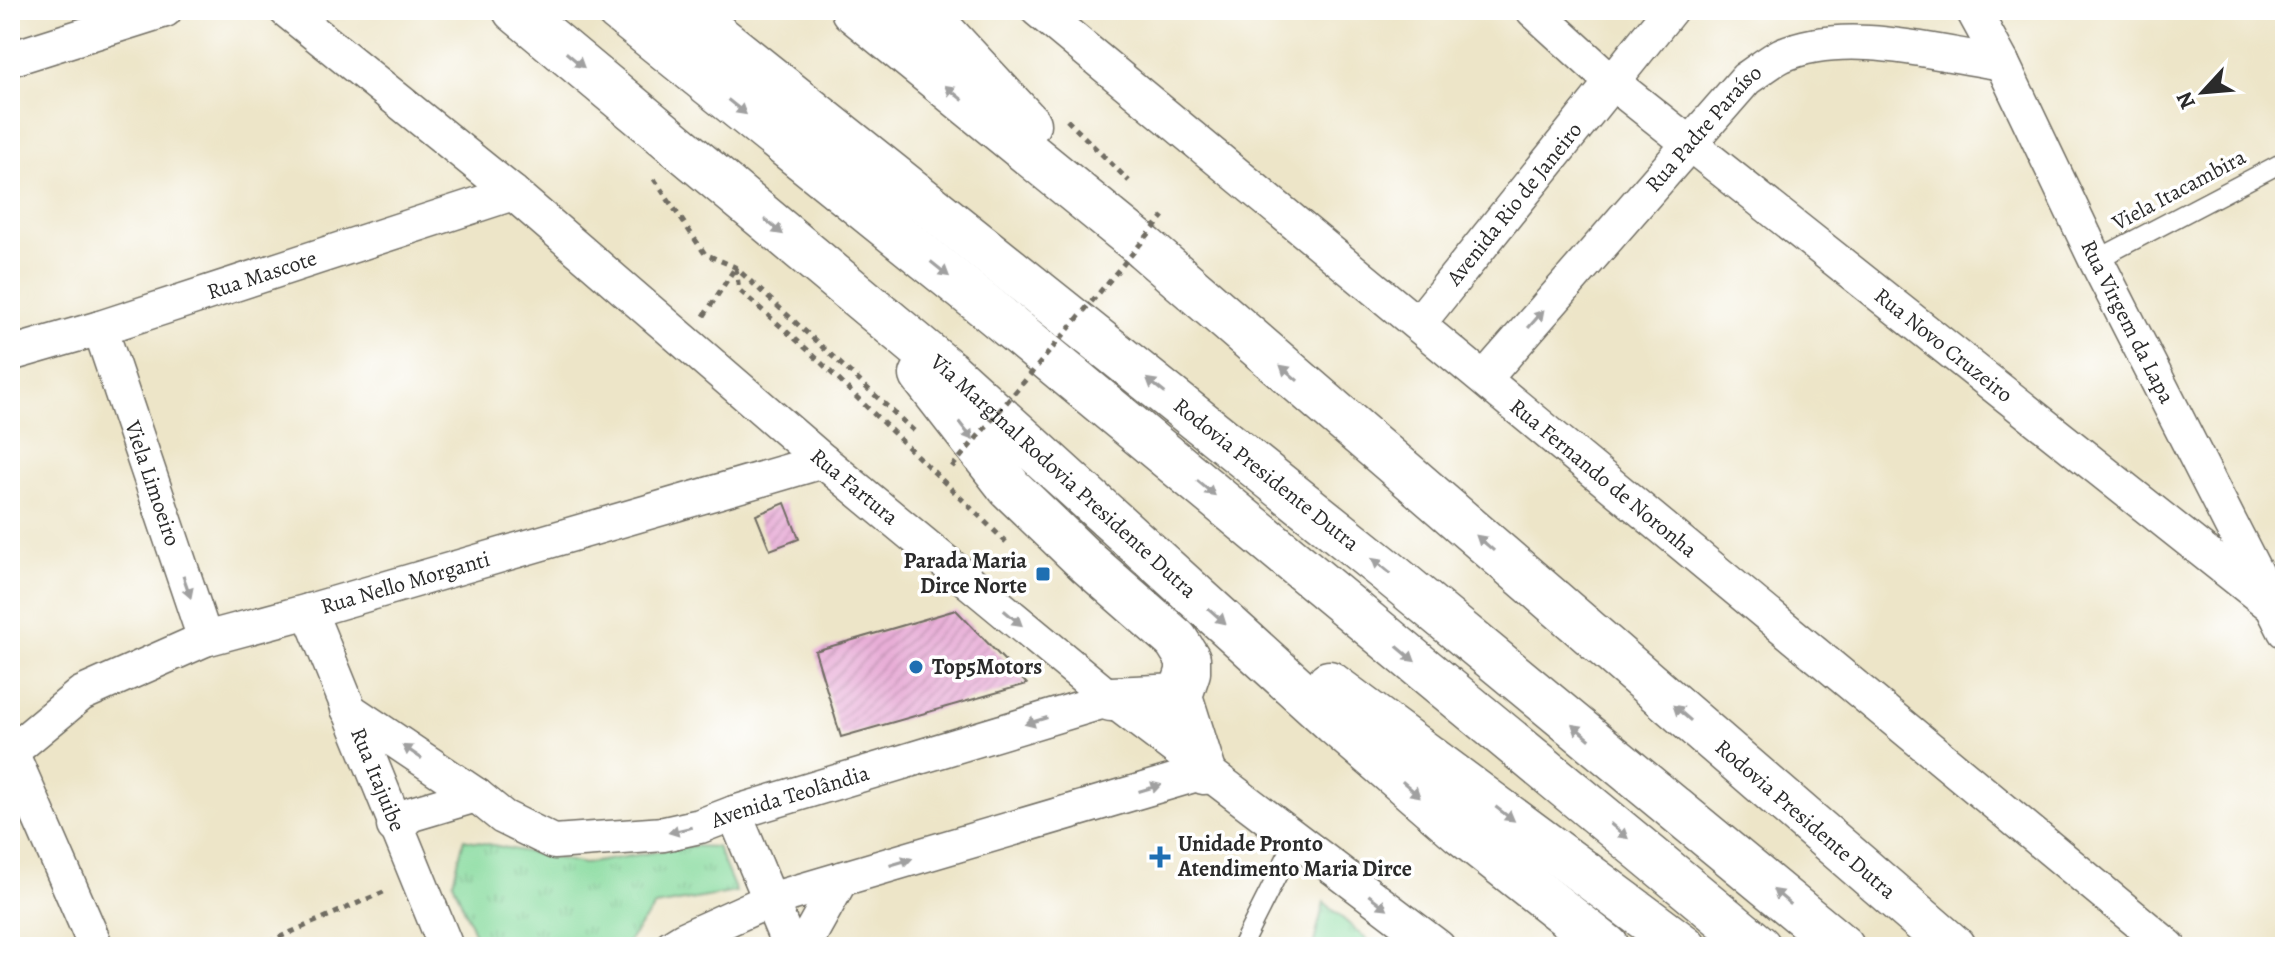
<svg xmlns="http://www.w3.org/2000/svg" width="2295" height="957" viewBox="0 0 2295 957" font-family="Alegreya,serif">
  <style>
    .grass { fill: url(#grass-tufts); stroke: #588264; stroke-width: 2 }
    .building { fill: url(#building-hatch) }
    .lines { fill: none; stroke-linecap: round; stroke-linejoin: round }
    .lane-casing { stroke: #6f6c62; stroke-width: 21 }
    .street-casing { stroke: #6f6c62; stroke-width: 37 }
    .highway-casing { stroke: #6f6c62; stroke-width: 47 }
    .path { stroke: #6f6c62; stroke-width: 5; stroke-dasharray: 6 6; stroke-linecap: butt }
    .lane { stroke: #fff; stroke-width: 18 }
    .street { stroke: #fff; stroke-width: 34 }
    .highway { stroke: #fff; stroke-width: 44 }
    .path-bridge { stroke: #6f6c62; stroke-width: 5; stroke-dasharray: 6 6; stroke-linecap: butt }
    .oneway { fill: #a0a0a0 }
    .poi-dot { fill: #1f6fb2; stroke: #fff; stroke-width: 3 }
    .labels { text-anchor: middle; dominant-baseline: central; stroke-width: 7; stroke-linejoin: round; paint-order: stroke }
    .street-label { font-size: 22px; fill: #2b2b2b; stroke: #fff }
    .poi-label { font-size: 22px; font-weight: bold; fill: #2b2b2b; stroke: #fff; text-anchor: start }
  </style>
  <defs>
    <pattern id="grass-tufts" width="24" height="20" patternUnits="userSpaceOnUse" patternTransform="scale(2)"><rect width="24" height="20" fill="#85da9c"/><path d="M3 7l-1-3M5 7V3M7 7l1-3M15 17l-1-3M17 17v-4M19 17l1-3" fill="none" stroke="#73bb87"/></pattern>
    <pattern id="building-hatch" width="6" height="6" patternUnits="userSpaceOnUse" patternTransform="scale(2)"><rect width="6" height="6" fill="#e8aed7"/><path d="M-1 1l2-2M0 6l6-6M5 7l2-2" fill="none" stroke="#c796b9"/></pattern>
  </defs>
  <rect width="100%" height="100%" fill="#fff"/>
  <filter id="ink" filterUnits="userSpaceOnUse"><feTurbulence type="fractalNoise" baseFrequency=".0125" numOctaves="2"/><feDisplacementMap in="SourceGraphic" scale="16" xChannelSelector="R" yChannelSelector="G"/><feConvolveMatrix kernelMatrix="1 2 1 2 8 2 1 2 1" color-interpolation-filters="sRGB"/></filter>
  <filter id="wash" filterUnits="userSpaceOnUse"><feTurbulence type="fractalNoise" baseFrequency=".006" numOctaves="4" result="noise"/><feDisplacementMap in="SourceGraphic" scale="32" xChannelSelector="R" yChannelSelector="G"/><feGaussianBlur stdDeviation="1.8" result="paint"/><feColorMatrix in="noise" values="0 0 0 0 0 0 0 0 0 0 0 0 0 0 0 0 0 1.4 0 .05"/><feComposite in="paint" operator="in"/></filter>
  <g filter="url(#wash)">
    <rect width="100%" height="100%" fill="#ede5c8"/>
    <path class="grass" d="M464,839L584,864L690,846L717,847L736,892L655,906L624,947H480L453,882Z
      M1324,902L1375,947H1313Z"/>
    <g id="blocks">
      <path class="building" d="M785,503L799,539L770,550L756,515Z
        M956,610L1027,684L841,737L815,651Z"/>
    </g>
  </g>
  <g filter="url(#ink)">
    <use href="#blocks" fill-opacity="0" stroke="#6f6c62" stroke-width="2"/>
    <g class="lines">
      <defs>
        <path id="lane" d="M2096,260L2285,161
          M1241,947L1295,840"/>
        <g id="street">
          <path id="s1" d="M286,10L513,193L823,461L1111,699L1438,947"/>
          <path id="s2" d="M1038,10L2169,947"/>
          <path id="s3" d="M1533,10L1613,83L2272,606"/>
          <path id="s4" d="M1973,10L2002,63L2096,260L2285,631"/>
          <path d="M10,59L165,10"/>
          <path id="s5" d="M1418,324L1670,10"/>
          <path id="s6" d="M100,328L205,639"/>
          <path id="s7" d="M10,354L100,328L513,193"/>
          <path id="s8" d="M1485,378L1746,79C1758,71 1770,61 1782,55C1845,27 1936,53 2002,63"/>
          <path id="s9" d="M309,611L446,947"/>
          <path id="s10" d="M348,709L476,795L503,817L554,842L664,834L700,826L734,813L1111,699"/>
          <path d="M11,752L96,947"/>
          <path id="s11" d="M10,753L81,694L205,639L309,611L823,461"/>
          <path d="M734,813L790,947"/>
          <path d="M394,826L412,814L476,795"/>
          <path d="M671,947L684,939L770,900L1204,772"/>
          <path d="M803,947L841,879"/>
        </g>
        <g id="highway">
          <path id="s12" d="M515,10L948,371L1335,723L1461,832L1607,947"/>
          <path d="M618,10L989,309L1759,947"/>
          <path id="s13" d="M685,10L1387,571L1842,947"/>
          <path id="s14" d="M853,10L1145,248L1953,947"/>
          <path d="M917,10L942,31L1028,124"/>
          <path d="M922,375L1010,488L1087,562L1176,640L1188,659V672L1180,696L1204,772"/>
          <path d="M1329,683L1684,947"/>
          <path d="M1111,699L1180,696"/>
        </g>
      </defs>
      <use href="#lane" class="lane-casing"/>
      <use href="#street" class="street-casing"/>
      <use href="#highway" class="highway-casing"/>
      <path class="path" d="M1067,120L1129,181
        M654,179L705,254L735,267L914,431
        M736,268L739,290L809,351L1006,542
        M704,316L735,268
        M257,947L388,890"/>
      <use href="#lane" class="lane"/>
      <use href="#street" class="street"/>
      <use href="#highway" class="highway"/>
      <path class="path-bridge" d="M952,467L1164,216"/>
    </g>
    <defs><path id="oneway-solid" d="M-6-.8H1V-3.2L6.5 0L1 3.2V.8H-6Z" transform="scale(2)"/></defs>
    <g class="oneway">
      <use href="#oneway-solid" transform="translate(575 60) rotate(40)"/>
      <use href="#oneway-solid" transform="translate(954 93) rotate(-141)"/>
      <use href="#oneway-solid" transform="translate(737 107) rotate(39)"/>
      <use href="#oneway-solid" transform="translate(774 227) rotate(40)"/>
      <use href="#oneway-solid" transform="translate(940 269) rotate(39)"/>
      <use href="#oneway-solid" transform="translate(1536 319) rotate(-49)"/>
      <use href="#oneway-solid" transform="translate(1289 373) rotate(-139)"/>
      <use href="#oneway-solid" transform="translate(1156 386) rotate(-141)"/>
      <use href="#oneway-solid" transform="translate(966 431) rotate(52)"/>
      <use href="#oneway-solid" transform="translate(1206 488) rotate(40)"/>
      <use href="#oneway-solid" transform="translate(1485 543) rotate(-139)"/>
      <use href="#oneway-solid" transform="translate(1381 566) rotate(-141)"/>
      <use href="#oneway-solid" transform="translate(187 587) rotate(71)"/>
      <use href="#oneway-solid" transform="translate(1217 616) rotate(42)"/>
      <use href="#oneway-solid" transform="translate(1013 618) rotate(40)"/>
      <use href="#oneway-solid" transform="translate(1406 654) rotate(40)"/>
      <use href="#oneway-solid" transform="translate(1682 713) rotate(-139)"/>
      <use href="#oneway-solid" transform="translate(1036 721) rotate(163)"/>
      <use href="#oneway-solid" transform="translate(1581 732) rotate(-140)"/>
      <use href="#oneway-solid" transform="translate(412 752) rotate(-146)"/>
      <use href="#oneway-solid" transform="translate(1150 788) rotate(-17)"/>
      <use href="#oneway-solid" transform="translate(1411 789) rotate(41)"/>
      <use href="#oneway-solid" transform="translate(1505 814) rotate(37)"/>
      <use href="#oneway-solid" transform="translate(680 830) rotate(167)"/>
      <use href="#oneway-solid" transform="translate(1619 831) rotate(40)"/>
      <use href="#oneway-solid" transform="translate(901 862) rotate(-17)"/>
      <use href="#oneway-solid" transform="translate(1782 897) rotate(-140)"/>
      <use href="#oneway-solid" transform="translate(1378 902) rotate(37)"/>
    </g>
  </g>
  <g class="poi-dot">
    <rect x="1035" y="566" width="16" height="16" rx="4"/>
    <circle cx="916" cy="667" r="8"/>
    <path d="M1156 845h8v8h8v8h-8v8h-8v-8h-8v-8h8z"/>
  </g>
  <g class="labels">
    <g class="street-label">
      <text stroke="none"><textPath href="#s8" startOffset="332">Rua Padre Paraíso</textPath></text>
      <text transform="translate(2179 190) rotate(-28)">Viela Itacambira</text>
      <text stroke="none"><textPath href="#s5" startOffset="154">Avenida Rio de Janeiro</textPath></text>
      <text stroke="none"><textPath href="#s7" startOffset="264">Rua Mascote</textPath></text>
      <text stroke="none"><textPath href="#s4" startOffset="348">Rua Virgem da Lapa</textPath></text>
      <text stroke="none"><textPath href="#s3" startOffset="530">Rua Novo Cruzeiro</textPath></text>
      <text stroke="none"><textPath href="#s13" startOffset="744">Rodovia Presidente Dutra</textPath></text>
      <text stroke="none"><textPath href="#s12" startOffset="720">Via Marginal Rodovia Presidente Dutra</textPath></text>
      <text stroke="none"><textPath href="#s2" startOffset="734">Rua Fernando de Noronha</textPath></text>
      <text stroke="none"><textPath href="#s6" startOffset="164">Viela Limoeiro</textPath></text>
      <text stroke="none"><textPath href="#s1" startOffset="742">Rua Fartura</textPath></text>
      <text stroke="none"><textPath href="#s11" startOffset="436">Rua Nello Morganti</textPath></text>
      <text stroke="none"><textPath href="#s9" startOffset="182">Rua Itajuibe</textPath></text>
      <text stroke="none"><textPath href="#s10" startOffset="488">Avenida Teolândia</textPath></text>
      <text stroke="none"><textPath href="#s14" startOffset="1250">Rodovia Presidente Dutra</textPath></text>
    </g>
    <g class="poi-label">
      <text x="1027" y="561" text-anchor="end">Parada Maria<tspan x="1027" dy="25">Dirce Norte</tspan></text>
      <text x="932" y="667">Top5Motors</text>
      <text x="1178" y="844">Unidade Pronto<tspan x="1178" dy="25">Atendimento Maria Dirce</tspan></text>
    </g>
  </g>
  <rect width="2295" height="957" fill="none" stroke="#fff" stroke-width="40"/>
  <g transform="translate(2203 92) rotate(244)" stroke="#ffffff" stroke-width="6" paint-order="stroke">
  <path d="M0-6L14 30L0 20L-14 30Z" fill="#2b2b2b"/>
  <text y="-12" font-size="22" font-weight="bold" text-anchor="middle" fill="#2b2b2b">N</text>
  </g>
</svg>
